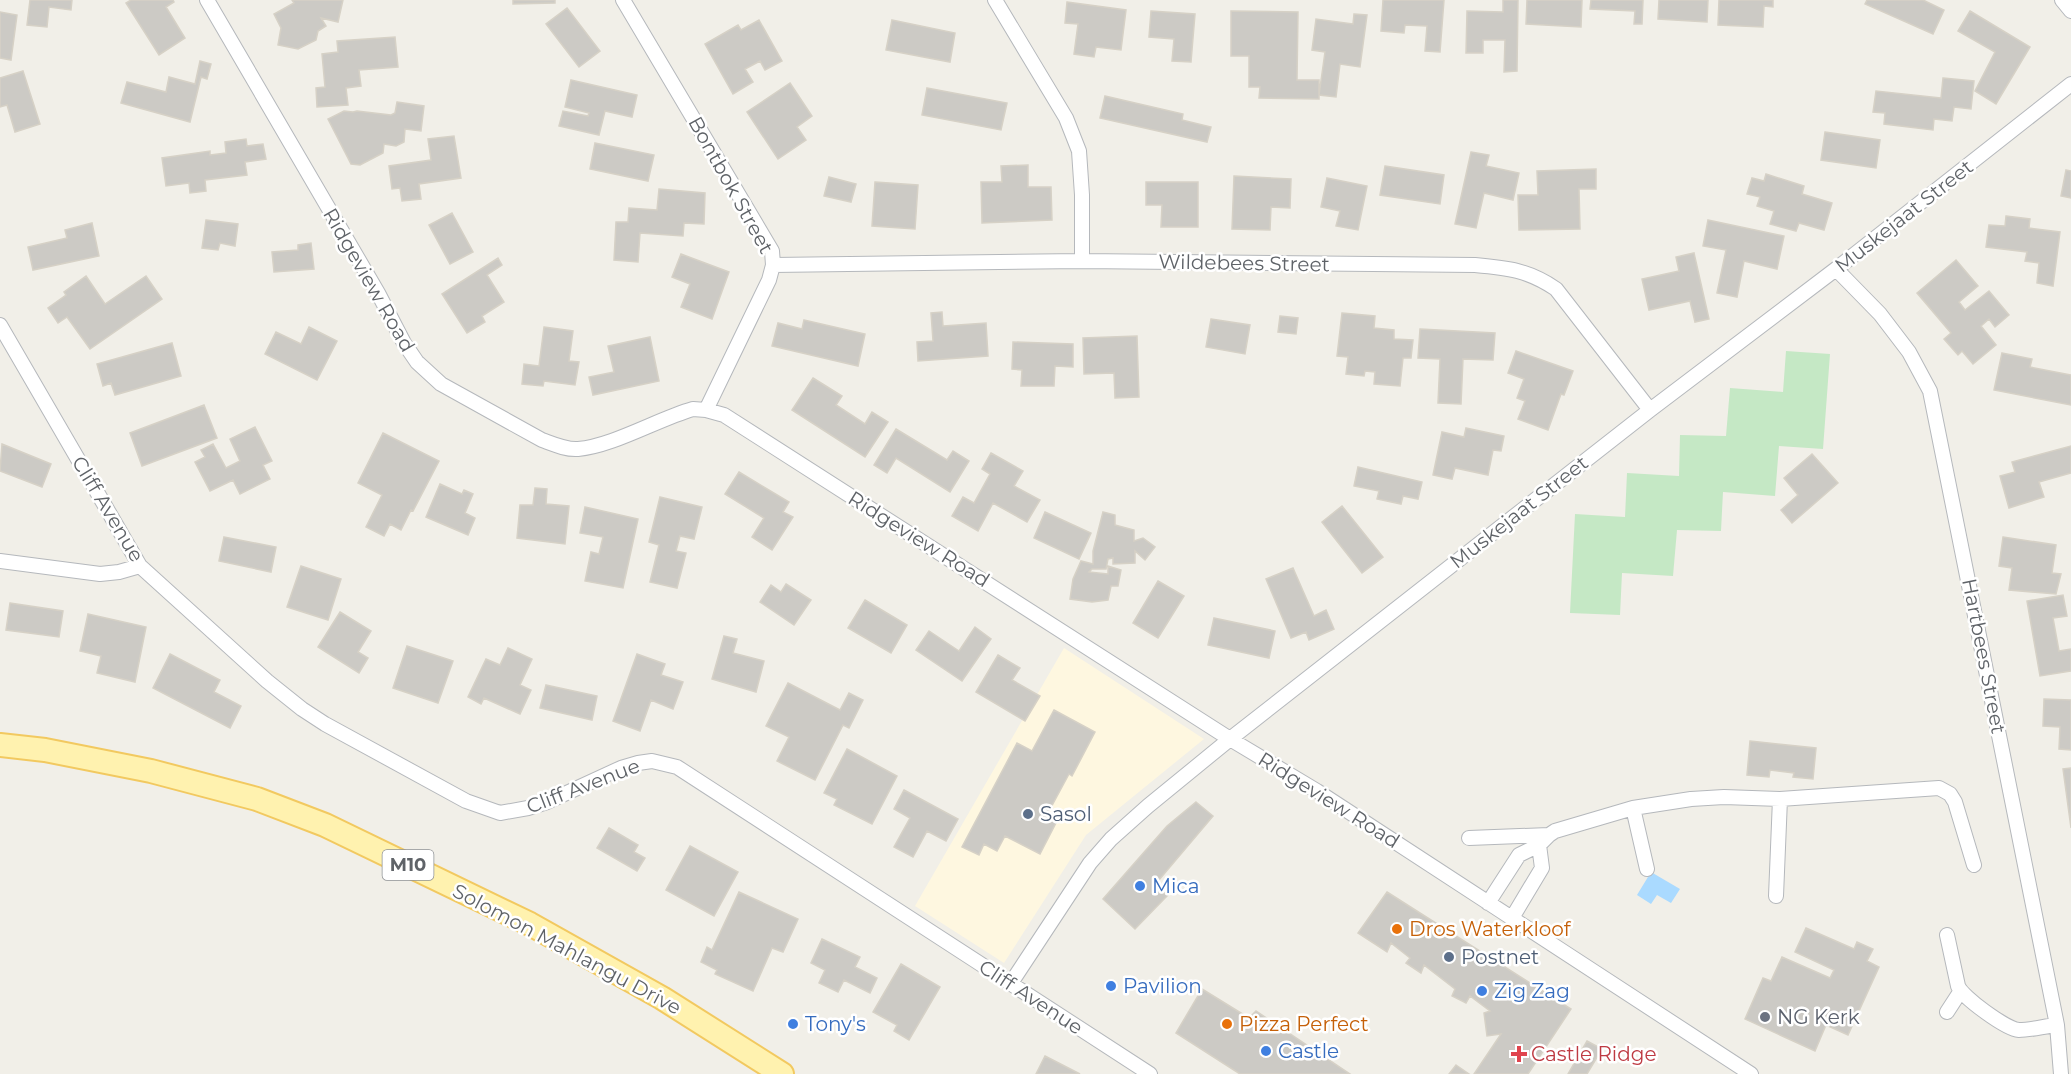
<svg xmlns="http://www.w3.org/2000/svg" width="2071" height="1074" viewBox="0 0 2071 1074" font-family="Montserrat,sans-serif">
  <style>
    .commercial { fill: #fef7e0 }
    .green { fill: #c5e8c5 }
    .water { fill: #aadaff }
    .building { fill: #cccac5; stroke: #d6d1c6; stroke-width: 1.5 }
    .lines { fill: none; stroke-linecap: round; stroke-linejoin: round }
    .street-casing { stroke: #b5b8bc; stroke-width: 16 }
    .primary-casing { stroke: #f2c960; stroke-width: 26 }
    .street { stroke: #fff; stroke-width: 14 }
    .primary { stroke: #fff2af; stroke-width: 22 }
    .service-dot { fill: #5c6f8a; stroke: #fff; stroke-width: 2 }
    .shop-dot { fill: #3f7fe0; stroke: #fff; stroke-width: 2 }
    .food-dot { fill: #e8710a; stroke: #fff; stroke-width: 2 }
    .worship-dot { fill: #6b7280; stroke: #fff; stroke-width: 2 }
    .health-dot { fill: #e0444e; stroke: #fff; stroke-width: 2 }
    .labels { text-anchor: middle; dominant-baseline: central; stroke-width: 5; stroke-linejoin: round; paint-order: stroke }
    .shield { fill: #fff; stroke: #8f9295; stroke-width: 1.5 }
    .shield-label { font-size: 18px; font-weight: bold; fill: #5f6368 }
    .street-label { font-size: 20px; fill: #5f6368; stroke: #fff }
    .service-label { font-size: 20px; fill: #4e5e75; stroke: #fff; text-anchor: start }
    .shop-label { font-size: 20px; fill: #366cbe; stroke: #fff; text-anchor: start }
    .food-label { font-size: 20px; fill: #c56008; stroke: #fff; text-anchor: start }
    .worship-label { font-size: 20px; fill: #5b616d; stroke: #fff; text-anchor: start }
    .health-label { font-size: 20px; fill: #be3a42; stroke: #fff; text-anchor: start }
  </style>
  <rect width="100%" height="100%" fill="#f1efe8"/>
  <path class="commercial" d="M1064,648L1204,739L1086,835L1004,963L915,906Z"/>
  <path class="green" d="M1786,351L1830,354L1823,449L1779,446L1775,496L1723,492L1721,531L1677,530L1673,576L1622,573L1620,615L1570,613L1575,514L1625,517L1627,473L1679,476L1680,435L1726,436L1730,388L1783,392Z"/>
  <path class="water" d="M1651,872L1680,889L1671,903L1657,895L1651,904L1637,895Z"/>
  <path class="building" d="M30,0H72L71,10L49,7L47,27L27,25Z
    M131,0H173L174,2L166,7L185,38L159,55L126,3Z
    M292,0H343L338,22L321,18L326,26L318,31L316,40L298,49L278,45L281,28L274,14L294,3Z
    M513,0H555V3L513,4Z
    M1383,0H1444L1440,52L1425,51L1427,26L1405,25L1404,33L1381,31Z
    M1503,0H1518L1517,71L1504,72L1505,40H1483V53H1466L1467,11L1503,12Z
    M1527,0H1582L1581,27L1526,24Z
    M1591,0H1643L1642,24H1634L1635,11L1590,9Z
    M1659,0H1708L1707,22L1658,19Z
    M1719,0H1773V7L1764,6L1763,27L1718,25Z
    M1867,0H1923L1944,10L1933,34L1865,4Z
    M1067,2L1126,10L1121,50L1096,47L1094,57L1074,54L1078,24L1065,23Z
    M567,8L600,51L579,67L546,24Z
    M1151,11L1195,14L1191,62L1172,61L1174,39L1149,37Z
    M1231,11L1298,12L1297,80H1319V99L1259,98L1260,87H1249V56H1231Z
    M1970,11L2030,47L1996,104L1975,91L1995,52L1958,31Z
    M0,12L17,15L11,60L0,58Z
    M1354,14L1367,15L1360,67L1340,64L1336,97L1319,95L1325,52L1312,50L1316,19L1353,24Z
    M759,20L782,61L765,70L760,61L745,69L753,82L733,94L705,44L738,25L741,30Z
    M892,20L955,33L950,62L886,50Z
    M395,37L398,67L359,70L361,86L346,88L348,105L317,107L316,88L325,87L322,54L338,52L337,41Z
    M200,61L211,64L207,79L201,77L190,122L121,103L127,82L166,92L169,77L195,84Z
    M23,71L40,124L15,132L7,105L0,107V78Z
    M1943,78L1974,81L1971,109L1954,107L1952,121L1934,119L1933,130L1884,124L1885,113L1873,112L1876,91L1941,98Z
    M571,80L637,95L632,117L605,111L599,135L559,126L563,111L588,116L589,113L565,107Z
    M790,83L812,116L797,127L806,140L778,159L747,112Z
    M927,88L1007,103L1001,130L922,115Z
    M1105,96L1183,114L1182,120L1211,127L1207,142L1100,118Z
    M397,102L424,106L421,131L405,129L404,142L396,146L384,144L383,153L360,165L351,164L328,119L344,111L353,112L357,111L391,115L395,113Z
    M1825,132L1880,140L1876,168L1821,160Z
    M454,136L461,178L419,184L421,199L402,201L400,188L392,189L389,166L431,160L428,139Z
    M246,139L247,146L263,144L266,159L245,162L247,175L205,180L206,191L190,193L189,183L166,186L162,158L210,151V155L226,153L225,142Z
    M595,143L654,155L648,181L590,169Z
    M1471,152L1489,155L1486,166L1519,173L1513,200L1484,193L1476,228L1455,224Z
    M1028,165V187H1051L1052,220L982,223L981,182H1002L1001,166Z
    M1385,166L1444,175L1440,204L1380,195Z
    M1596,169V189H1579L1580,229L1519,230L1518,195H1538L1537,171Z
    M2066,170L2071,171V198L2061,196Z
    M1766,174L1804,186L1802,194L1832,203L1824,230L1799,223L1796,231L1770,224L1774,211L1757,206L1760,197L1747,194L1752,178L1764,181Z
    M1234,176L1291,179L1290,208L1271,207L1270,230L1232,229Z
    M829,177L856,184L851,202L824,196Z
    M1327,178L1367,186L1358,230L1336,226L1340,211L1321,207Z
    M875,182L918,185L915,229L872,226Z
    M1146,182H1198V227H1161L1162,205H1146Z
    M659,189L705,193L704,224L684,223L683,236L640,233L638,262L614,260L616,222H628L629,208L657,210Z
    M452,213L473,252L450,264L429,225Z
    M2006,216L2030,219L2029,228L2060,232L2053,286L2037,283L2039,263L2025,261L2027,252L1986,247L1989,225L2005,226Z
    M206,220L238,224L235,246L220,243L218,250L202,248Z
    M1708,220L1784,236L1777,269L1744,261L1737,297L1717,293L1726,250L1703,246Z
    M92,223L99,256L33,270L28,247L67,238L65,230Z
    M311,243L314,269L274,272L272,252L298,250V245Z
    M1694,253L1709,319L1695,322L1690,301L1649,310L1642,279L1679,271L1676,257Z
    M681,254L729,272L712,319L681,307L690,284L672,277Z
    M498,258L502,265L487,275L504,302L482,316L485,322L467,333L442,294Z
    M1956,260L1978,286L1959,302L1965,310L1989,291L2009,315L1995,327L1989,319L1981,326L1996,345L1973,364L1962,351L1958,355L1944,339L1951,333L1917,293Z
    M86,276L105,304L146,276L162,299L90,349L67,317L58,323L48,308L66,295L64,292Z
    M942,312L943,326L986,323L988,356L918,361L917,342L933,341L931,313Z
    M1342,313L1375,316L1374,328L1394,330V339L1413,340L1411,358H1403L1400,386L1374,384L1375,372L1365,371L1364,376L1346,374L1348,357L1337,356Z
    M1280,316L1298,318L1296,334L1278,332Z
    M1211,319L1250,325L1245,354L1206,347Z
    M804,320L865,334L858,366L772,346L778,323L802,329Z
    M309,327L337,341L317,380L265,354L276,332L301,344Z
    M544,327L573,331L569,361L579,362L575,385L544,381L543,386L522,384L524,364L539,366Z
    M1420,329L1495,333L1493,360L1463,359L1461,404L1438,403L1440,359L1418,358Z
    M1137,336L1139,397L1115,398L1114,373L1084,374L1083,338Z
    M650,337L659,381L593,395L589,377L614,372L608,346Z
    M1013,342L1073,344V367L1055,366L1054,386H1021L1022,370L1012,369Z
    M172,343L181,376L115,395L111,383L103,386L97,364Z
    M1516,351L1573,371L1564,395L1561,394L1548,430L1518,419L1525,401L1517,398L1524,379L1508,373Z
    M2002,353L2032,359L2030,367L2071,375V405L1994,390Z
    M813,378L842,396L836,405L865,424L872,412L888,422L865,457L792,410Z
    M204,405L217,438L142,466L130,433Z
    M255,427L272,461L263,465L270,479L240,494L233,480L210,491L195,462L205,457L201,450L213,444L226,468L240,461L230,439Z
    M1466,428L1504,436L1501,451L1493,450L1488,475L1455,468L1452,479L1433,475L1442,432L1464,437Z
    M896,429L947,460L953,451L969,461L950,492L896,458L887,473L874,465Z
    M383,433L439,461L413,511L411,510L401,530L390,524L384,536L366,527L382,495L358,483Z
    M2,444L51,464L42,487L0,471Z
    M2071,446V473L2039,482L2044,497L2009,508L2000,476L2015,472L2012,462Z
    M991,453L1023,471L1014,486L1040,500L1027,522L993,503L978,531L952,516L963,497L974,503L990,474L982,469Z
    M1812,454L1838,483L1792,523L1781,510L1798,495L1784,478Z
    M1358,467L1422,482L1418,499L1403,496L1401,504L1377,499L1379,491L1354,486Z
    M739,472L789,502L783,512L793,517L772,550L752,537L764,518L725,494Z
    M440,484L462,494L464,490L473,494L465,513L475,518L468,535L426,517Z
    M535,488L547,489L546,504L569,506L565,544L517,538L520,505H533Z
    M660,497L702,507L694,539L680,536L676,551L686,553L677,588L650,582L659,545L649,542Z
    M1342,506L1383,557L1362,573L1322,522Z
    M585,507L638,519L623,588L585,581L591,552L599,554L603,537L580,533Z
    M1045,512L1091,533L1079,559L1034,538Z
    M1103,512L1115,515V525L1134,530V541L1143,538L1155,547L1145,560L1135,551V563L1113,564V558L1108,559L1106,569H1092L1089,572L1108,574V566L1121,570L1118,586H1111L1108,600L1092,602L1070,599L1073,579L1081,561L1093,564V551Z
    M224,537L276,547L271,572L219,561Z
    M2003,537L2056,545L2052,573L2061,574L2056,594L2009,590L2012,568L1999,566Z
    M301,566L341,579L328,620L287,607Z
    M1293,568L1314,616L1326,610L1334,629L1309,640L1306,632L1291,638L1266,579Z
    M1158,581L1184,596L1158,638L1133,623Z
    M786,584L811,600L794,625L760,602L771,585L781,592Z
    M2063,595L2067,616L2053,618L2059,651L2071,649V671L2040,676L2027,601Z
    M865,600L907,625L891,653L848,628Z
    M10,603L63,611L59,637L6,630Z
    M340,612L371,631L358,652L368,658L359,673L318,647Z
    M88,614L146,627L135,682L97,673L101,656L80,651Z
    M1214,618L1275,631L1269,658L1208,645Z
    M975,627L991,639L962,681L916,650L929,631L959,651Z
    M724,636L737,639L733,653L764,661L756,692L712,679Z
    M407,646L453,661L438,703L393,688Z
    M508,648L532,659L520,685L531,690L520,714L484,698L481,704L468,697L486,659L500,665Z
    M170,654L220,680L214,692L241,706L230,728L153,688Z
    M637,654L665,664L661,675L683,682L673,709L651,700L640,731L613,721Z
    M998,655L1020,668L1012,680L1040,696L1025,721L976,692Z
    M788,683L840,710L849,693L863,700L849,728L843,725L815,780L777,761L789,737L766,726Z
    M546,685L597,696L592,720L540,708Z
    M2044,699L2071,700V750L2059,749L2060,727L2043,726Z
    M1054,710L1095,732L1072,776L1069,774L1048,813L1058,819L1040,854L1005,836L997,851L984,844L979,855L962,847L1017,743L1032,751Z
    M1750,741L1816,748L1813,779L1793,777L1794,773L1770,770L1769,777L1747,775Z
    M847,749L897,776L872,824L834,805L837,799L824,793Z
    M2071,768V828L2063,769Z
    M904,790L958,819L946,841L927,831L913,857L894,847L910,818L894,809Z
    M1196,802L1213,816L1153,887L1168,895L1135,929L1103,899L1167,826Z
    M609,828L638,845L634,852L645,858L637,871L597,848Z
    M690,846L738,872L714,916L666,890Z
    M739,892L798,919L783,952L772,948L753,991L715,974L717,970L701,962L707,947L712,950Z
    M1387,892L1571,1009L1528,1074H1474L1501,1034L1487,1036L1484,1013L1490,1011L1470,996L1466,1003L1452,996L1455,989L1424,965L1421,973L1406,963L1410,958L1391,943L1387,952L1358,933Z
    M1806,928L1854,949L1857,942L1873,949L1867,961L1879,967L1848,1035L1826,1025L1815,1051L1745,1019L1763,978L1771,981L1782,957L1830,978L1834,970L1795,952Z
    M822,939L860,957L855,967L877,978L870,993L844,980L838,992L819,983L825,970L811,963Z
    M901,964L940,987L909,1040L894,1031L897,1025L873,1012Z
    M1202,989L1249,1018L1256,1011L1350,1074H1240L1176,1033Z
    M1587,1041L1602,1049L1587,1074H1568Z
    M1045,1056L1080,1074H1036Z
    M1456,1065L1469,1074H1449Z"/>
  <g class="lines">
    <defs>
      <path id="street" d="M207,0L378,293L404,343L417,362L441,384L542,440C553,444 566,450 578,449C613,446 658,419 693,409L706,410L724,415L1230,739L1317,791L1751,1074
        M623,0L772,251L773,265L769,280L706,410
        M995,0L1066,118L1079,151L1082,195V261
        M2062,0L2071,11
        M773,265L1082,261L1475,265C1508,268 1528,270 1556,289L1650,410
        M1836,269L1880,314L1909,352L1930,391L2057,1025L2061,1074
        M0,325L140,566L267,681L302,709L325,724L466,801L500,813L528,808L547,802L621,768L638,763L652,761L677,767L1150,1074
        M0,561L100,574L119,572L140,566
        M1633,808L1647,869
        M1469,838L1549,835
        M1776,896L1780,799
        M1488,903L1519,855L1539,845L1549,835L1555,831L1633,808L1691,799L1724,797L1780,799L1939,788L1950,794L1955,802L1974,865
        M1512,918L1542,868L1539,845
        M1947,935L1958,986C1962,997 2006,1029 2019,1030C2031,1030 2045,1026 2057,1025
        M1011,983L1090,863L1111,839L1148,806L1230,739L1650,410L1836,269L2071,84
        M1947,1012L1960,992"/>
      <path id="primary" d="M0,745L45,750L151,771L257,799L325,825L530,924L662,998L782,1074"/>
    </defs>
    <use href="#street" class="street-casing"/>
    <use href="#primary" class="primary-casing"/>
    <use href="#street" class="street"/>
    <use href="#primary" class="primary"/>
  </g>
  <g class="service-dot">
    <circle cx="1028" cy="814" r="6"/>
    <circle cx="1449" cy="957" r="6"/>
  </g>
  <g class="shop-dot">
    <circle cx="1140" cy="886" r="6"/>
    <circle cx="1111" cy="986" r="6"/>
    <circle cx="1482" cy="991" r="6"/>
    <circle cx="793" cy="1024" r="6"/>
    <circle cx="1266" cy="1051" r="6"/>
  </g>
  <g class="food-dot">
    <circle cx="1397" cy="929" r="6"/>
    <circle cx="1227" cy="1024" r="6"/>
  </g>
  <circle class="worship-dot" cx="1765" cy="1017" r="6"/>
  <path class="health-dot" d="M1516 1045h6v6h6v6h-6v6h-6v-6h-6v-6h6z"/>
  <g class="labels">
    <rect class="shield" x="382.5" y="850" width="51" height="30" rx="4.5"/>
    <g class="shield-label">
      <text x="408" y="865">M10</text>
    </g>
    <g class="street-label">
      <text transform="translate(731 185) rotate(61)">Bontbok Street</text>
      <text transform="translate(1904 216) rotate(-38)">Muskejaat Street</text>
      <text transform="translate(1244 263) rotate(1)">Wildebees Street</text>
      <text transform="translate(369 280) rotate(60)">Ridgeview Road</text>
      <text transform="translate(108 509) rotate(59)">Cliff Avenue</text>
      <text transform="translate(1519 512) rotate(-38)">Muskejaat Street</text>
      <text transform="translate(919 539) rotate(32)">Ridgeview Road</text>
      <text transform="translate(1984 656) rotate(79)">Hartbees Street</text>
      <text transform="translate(583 786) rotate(-21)">Cliff Avenue</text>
      <text transform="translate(1329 800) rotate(32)">Ridgeview Road</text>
      <text transform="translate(567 949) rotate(28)">Solomon Mahlangu Drive</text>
      <text transform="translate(1031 997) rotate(33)">Cliff Avenue</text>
    </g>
    <g class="service-label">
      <text x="1040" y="814">Sasol</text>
      <text x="1461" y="957">Postnet</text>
    </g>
    <g class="shop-label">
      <text x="1152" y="886">Mica</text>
      <text x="1123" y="986">Pavilion</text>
      <text x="1494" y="991">Zig Zag</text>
      <text x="805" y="1024">Tony's</text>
      <text x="1278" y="1051">Castle</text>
    </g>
    <g class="food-label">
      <text x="1409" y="929">Dros Waterkloof</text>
      <text x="1239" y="1024">Pizza Perfect</text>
    </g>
    <g class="worship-label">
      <text x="1777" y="1017">NG Kerk</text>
    </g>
    <g class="health-label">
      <text x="1531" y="1054">Castle Ridge</text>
    </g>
  </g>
</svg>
